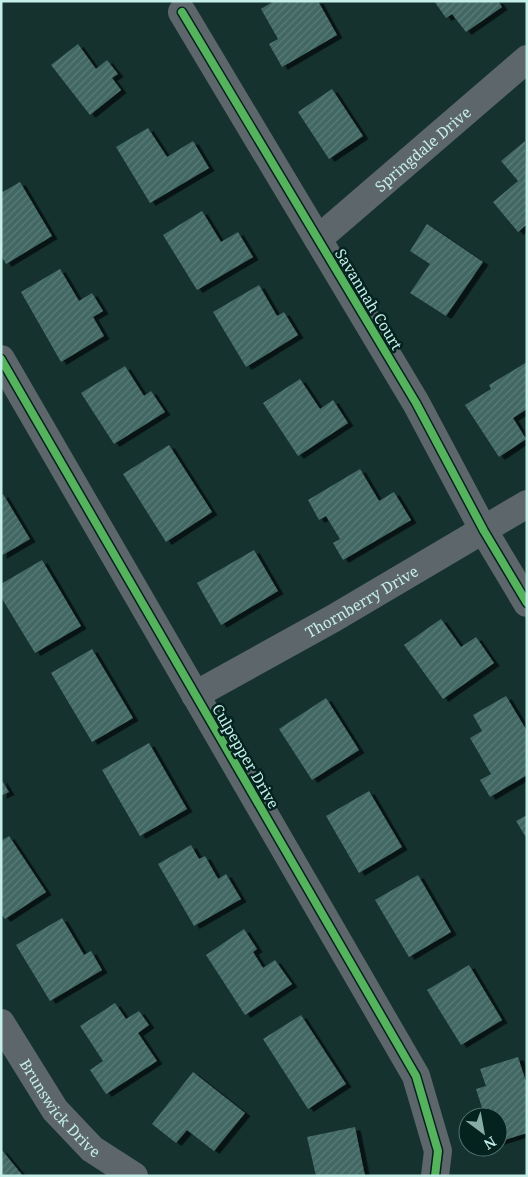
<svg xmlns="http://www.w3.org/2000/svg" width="528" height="1177" viewBox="0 0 528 1177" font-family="'Noto Serif',serif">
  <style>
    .building { fill: url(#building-hatch); filter: url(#shadow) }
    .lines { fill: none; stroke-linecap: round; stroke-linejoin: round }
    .minor { stroke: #5d666a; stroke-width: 28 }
    .cycleway-casing { stroke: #04221e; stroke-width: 11 }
    .cycleway { stroke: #56b35d; stroke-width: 8 }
    .labels { text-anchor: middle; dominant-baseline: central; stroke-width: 5; stroke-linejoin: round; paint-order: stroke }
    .street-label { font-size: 15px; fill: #c5efe8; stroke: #04221e }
  </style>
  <defs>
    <pattern id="building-hatch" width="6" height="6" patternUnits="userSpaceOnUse" patternTransform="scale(1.25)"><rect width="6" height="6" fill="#426763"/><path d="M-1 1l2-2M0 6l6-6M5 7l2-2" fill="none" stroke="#5c7d79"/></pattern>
    <filter id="shadow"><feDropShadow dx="5.5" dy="3" stdDeviation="0" flood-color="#0009"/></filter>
  </defs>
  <rect width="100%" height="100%" fill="#15322f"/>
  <path class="building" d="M274,1H318L337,35L282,67L269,44L278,39L261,9Z
    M434,1H498L502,7L466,32L452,14L446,18Z
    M78,44L96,69L107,60L118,74L112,78L121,90L90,115L51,65Z
    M332,89L363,136L329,159L298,112Z
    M148,128L167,157L193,141L209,168L150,203L116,147Z
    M525,141L527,224L518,232L493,202L518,181L501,161Z
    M20,182L52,236L6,264L1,256V193Z
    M202,211L221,242L238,232L253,257L197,290L163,235Z
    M427,224L483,262L446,316L410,293L430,264L410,251Z
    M60,269L79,301L92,293L103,311L93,317L104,336L61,362L21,292Z
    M259,285L277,316L284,312L298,335L246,367L213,312Z
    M527,362V409L513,418L526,439L499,457L465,405L491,389L489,385Z
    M125,366L144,396L151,391L165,412L114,444L81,393Z
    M300,379L320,409L333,400L348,423L298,456L263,403Z
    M169,445L212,512L166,542L123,474Z
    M360,469L379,501L394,492L411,520L343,560L333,543L340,539L326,516L319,520L308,500Z
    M3,494L30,539L1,556V496Z
    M254,550L278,591L221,625L197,583Z
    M42,560L81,626L35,653L1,597V584Z
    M441,619L461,647L476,637L494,663L443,699L404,645Z
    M92,649L133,718L92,742L51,673Z
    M506,696L527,731V775L490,797L480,780L491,774L470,738L482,731L473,715Z
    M326,698L359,750L312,780L279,729Z
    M149,743L187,809L140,836L102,770Z
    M1,779L9,792L1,796Z
    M369,791L402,847L359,873L326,816Z
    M527,815V839L516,821Z
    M9,836L46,892L5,919L1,914V841Z
    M191,845L199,859L205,856L218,879L226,874L241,899L194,926L158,864Z
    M418,875L451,932L409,957L375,900Z
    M62,918L84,955L91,951L102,970L50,1001L16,945Z
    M244,929L257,949L253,952L263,968L275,960L292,984L245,1015L206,955Z
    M469,965L502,1020L461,1045L427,990Z
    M115,1003L126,1019L139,1011L149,1025L138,1033L157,1061L106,1094L90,1070L103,1061L80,1026Z
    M301,1015L346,1084L308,1109L263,1039Z
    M518,1057L527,1085V1133L498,1142V1117H485L476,1089L486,1086L480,1069Z
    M193,1072L245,1113L214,1151L187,1130L176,1143L152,1124Z
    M355,1127L365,1176H316L307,1137Z
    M1,1149L23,1176H1Z"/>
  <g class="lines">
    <g class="minor">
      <path d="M182,12L416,403L484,531L527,603"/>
      <path id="s1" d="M318,239L527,59"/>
      <path d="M1,359L416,1076L438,1151L435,1176"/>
      <path id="s2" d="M195,695L334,618L527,504"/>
      <path id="s3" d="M1,1023L55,1110L92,1149L134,1176"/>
    </g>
    <defs>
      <path id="cycleway" d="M182,12L416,403L484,531L527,603
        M1,359L416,1076L438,1151L435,1176"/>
    </defs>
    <use href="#cycleway" class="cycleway-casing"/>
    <use href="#cycleway" class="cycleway"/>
  </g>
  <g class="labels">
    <g class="street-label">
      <text stroke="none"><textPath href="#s1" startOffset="138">Springdale Drive</textPath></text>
      <text transform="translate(369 299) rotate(59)">Savannah Court</text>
      <text stroke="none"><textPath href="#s2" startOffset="191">Thornberry Drive</textPath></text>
      <text transform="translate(246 756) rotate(60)">Culpepper Drive</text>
      <text stroke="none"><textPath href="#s3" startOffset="104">Brunswick Drive</textPath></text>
    </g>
  </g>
  <rect width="528" height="1177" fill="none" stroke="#c5efe8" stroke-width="5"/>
  <g transform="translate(483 1132) rotate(148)"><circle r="24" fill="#04221e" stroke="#51746f"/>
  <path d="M0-4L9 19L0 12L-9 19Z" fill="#87ada7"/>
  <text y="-8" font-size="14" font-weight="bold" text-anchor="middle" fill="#c5efe8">N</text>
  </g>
</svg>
